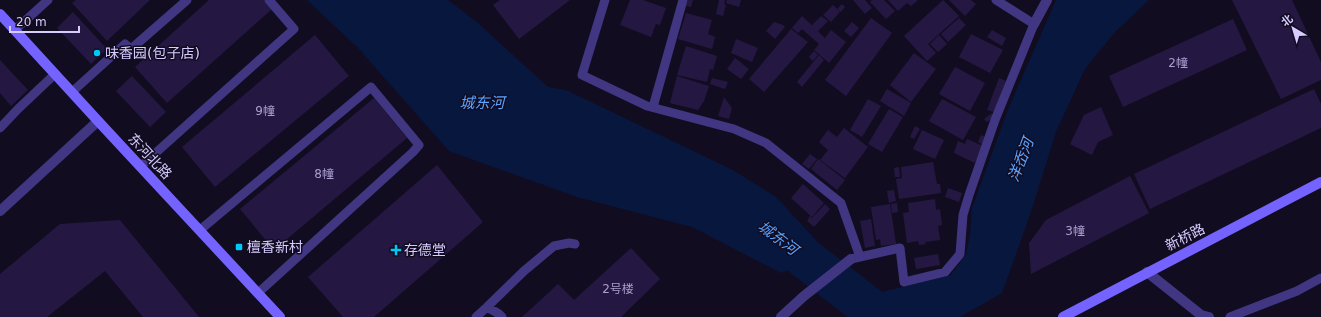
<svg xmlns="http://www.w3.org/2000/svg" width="1321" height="317" viewBox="0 0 1321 317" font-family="'DejaVu Sans','Noto Sans SC',sans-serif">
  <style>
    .water { fill: #08173e }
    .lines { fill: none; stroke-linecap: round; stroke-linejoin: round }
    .river { stroke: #08173e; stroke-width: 41 }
    .building { fill: #241842 }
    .lane { stroke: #403681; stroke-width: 9 }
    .street { stroke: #403681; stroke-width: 10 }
    .secondary { stroke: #7563ff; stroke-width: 10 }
    .poi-dot { fill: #00c8f7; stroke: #120c21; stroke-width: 1.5 }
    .labels { text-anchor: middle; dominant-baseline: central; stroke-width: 3; stroke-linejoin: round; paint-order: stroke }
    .number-label { font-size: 12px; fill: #aa9fd0 }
    .poi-label { font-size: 14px; fill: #d7ccff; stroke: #120c21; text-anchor: start }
    .street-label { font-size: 14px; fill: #d7ccff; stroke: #120c21 }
    .water-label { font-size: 15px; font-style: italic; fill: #5aa4ff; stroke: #120c21 }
  </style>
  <rect width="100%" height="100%" fill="#120c21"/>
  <path class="water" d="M307,0H448L478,23L548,87L566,90L733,170L776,197L816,240L834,264L809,283L802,278L796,267L781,273L692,227L577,197L449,151L359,49Z
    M1056,0H1149L1115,32L1092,60L1084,71L1056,132L1030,215L1002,293L960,317H852L822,294L844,276L855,279L869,295L951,275L966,254L970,235L972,208L1009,107Z"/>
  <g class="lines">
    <path class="river" d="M779,238L881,317"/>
  </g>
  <path class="building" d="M76,0H150L107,41L72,3Z
    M209,0H264L272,9L167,103L135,67Z
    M500,0H570L519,39L493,5Z
    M630,0H643L666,8L660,25L656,24L651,37L620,25Z
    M688,0H693L691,7L686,6Z
    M719,0H725L724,4L726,5L723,16L716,14Z
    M727,0H741L739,7L726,3Z
    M853,0H865L872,8L865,14Z
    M872,0H884L895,11L886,19L870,2Z
    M888,0H918L911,6L907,3L898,11Z
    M943,0L959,16L928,44L936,53L927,61L904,36Z
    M949,0H971L976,4L965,16Z
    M1232,0H1292L1321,62V80L1281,99Z
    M842,4L845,7L841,12L837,9Z
    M833,5L840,12L831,22L823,15Z
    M73,12L107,49L91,64L57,28Z
    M686,13L712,20L708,34L715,37L712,49L678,39Z
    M802,16L816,29L812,25L821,16L828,21L818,31L825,38L831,30L846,42L829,63L814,50L819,44L802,29L798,33L792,28Z
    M871,18L892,33L846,96L825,80Z
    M959,18L966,25L948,42L941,34Z
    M1233,19L1247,50L1123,107L1109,76Z
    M774,22L783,25L785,27L775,39L766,31Z
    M852,22L859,28L851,37L844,31Z
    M791,29L808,42L764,92L749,79Z
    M992,30L1006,38L1002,46L987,37Z
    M971,34L1003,50L990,73L959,57Z
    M315,35L349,76L215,187L182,147Z
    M939,35L947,44L938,52L930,44Z
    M736,39L758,48L752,62L731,53Z
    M686,46L717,56L713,70L710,69L707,82L677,75Z
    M814,51L818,55L813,61L809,57Z
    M914,53L936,69L911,102L890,85Z
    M819,55L824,60L802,87L797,82Z
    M735,58L749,69L741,79L727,69Z
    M0,60L28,90L11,106L0,93Z
    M955,67L985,83L970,111L939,94Z
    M132,76L166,112L150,127L116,91Z
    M677,76L709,86L704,101L698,110L670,103Z
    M712,78L728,82L725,89L710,84Z
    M999,78L1006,81L994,112L987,110Z
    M887,89L911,103L904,116L880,101Z
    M1314,89L1321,104V128L1150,209L1134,174Z
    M724,97L732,108L729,119L718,116Z
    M374,98L407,138L274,250L240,209Z
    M868,99L881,106L862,137L850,130Z
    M942,99L976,117L963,140L929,121Z
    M1101,107L1113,135L1098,142L1092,155L1070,144L1084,115Z
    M889,109L903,117L882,152L868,144Z
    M992,113L995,117L987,122L984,119Z
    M915,126L920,129L914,139L910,137Z
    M844,128L868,147L845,178L820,160L828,150L819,142L828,130L837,137Z
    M922,130L944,140L935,159L913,149Z
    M981,135L985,137L982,144L978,142Z
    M967,139L983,146L975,163L954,153L958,141L965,144Z
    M810,154L817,159L809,169L802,164Z
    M818,159L845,180L837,190L811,169Z
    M933,162L937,184H940L941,193L899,199L896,179L902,178L901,167Z
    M437,165L483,222L374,317H343L308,277Z
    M899,167L900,177H895L894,168Z
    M1130,176L1149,213L1031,274L1029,243L1046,220Z
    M803,184L824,203L812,217L791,198Z
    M948,188L962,193L959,202L945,197Z
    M894,190L896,201L889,203L887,191Z
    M935,199L936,210L940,209L942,225L938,226L940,240L925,242L926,244L919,245L918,241L907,243L903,213L909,212L908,203Z
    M897,203L898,212L892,213L891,204Z
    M825,204L830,209L814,227L807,221L810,216L812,218L810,220Z
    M890,204L896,244L881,246L880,239L876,240L871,207Z
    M871,219L875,246L865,248L860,221Z
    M120,220L199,317H143L105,271L47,317H0V274L60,224Z
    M631,248L660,279L621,317H522L558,284L574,300Z
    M938,254L940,265L916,269L914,258Z"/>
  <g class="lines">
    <path class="lane" d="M605,0L582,75L647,106L734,129L766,143L841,203L860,257
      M15,30L48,0
      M72,92L125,44L131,49L187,0
      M653,107L683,0
      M0,128L18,109L55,74
      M141,166L294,29L269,0
      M200,230L371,87L419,145L413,152L258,293
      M851,259L900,248L904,282L945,272L960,254L963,215L969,195L995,120L1034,24L996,0
      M487,307L524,271L554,246L569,243L575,244
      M476,317L487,307L499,314L502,317
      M1230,317L1297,291L1321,278"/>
    <path class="street" d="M1034,24L1047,0
      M0,211L98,121
      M1147,272L1201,315L1209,317
      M781,317L804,296L851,259"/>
    <path class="secondary" d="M0,14L98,121L280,317
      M1063,317L1321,182"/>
  </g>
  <g class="poi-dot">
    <circle cx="97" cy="53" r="4"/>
    <rect x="235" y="243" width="8" height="8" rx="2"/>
    <path d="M394 244h4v4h4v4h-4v4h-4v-4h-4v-4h4z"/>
  </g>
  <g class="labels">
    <g class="number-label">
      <text x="1178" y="63">2幢</text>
      <text x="265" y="111">9幢</text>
      <text x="324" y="174">8幢</text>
      <text x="1075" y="231">3幢</text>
      <text x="618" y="289">2号楼</text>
    </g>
    <g class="poi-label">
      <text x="105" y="53">味香园(包子店)</text>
      <text x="247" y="247">檀香新村</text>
      <text x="404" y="250">存德堂</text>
    </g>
    <g class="street-label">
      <text transform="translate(150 156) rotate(47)">东河北路</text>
      <text transform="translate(1185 237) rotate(-27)">新桥路</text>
    </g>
    <g class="water-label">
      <text x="482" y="103">城东河</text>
      <text transform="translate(1021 160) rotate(-69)">洋岙河</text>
      <text transform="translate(778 238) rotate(37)">城东河</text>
    </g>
  </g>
  <g transform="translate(1293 28) rotate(322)" stroke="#120c21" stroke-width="3" paint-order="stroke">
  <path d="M0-3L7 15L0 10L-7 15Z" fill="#d7ccff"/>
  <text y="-6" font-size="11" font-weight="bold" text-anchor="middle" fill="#d7ccff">北</text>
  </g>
  <path d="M10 26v6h69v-6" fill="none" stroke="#d7ccff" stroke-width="2"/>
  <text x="16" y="26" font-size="12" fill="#d7ccff" stroke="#120c21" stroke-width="3" paint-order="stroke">20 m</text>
</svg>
